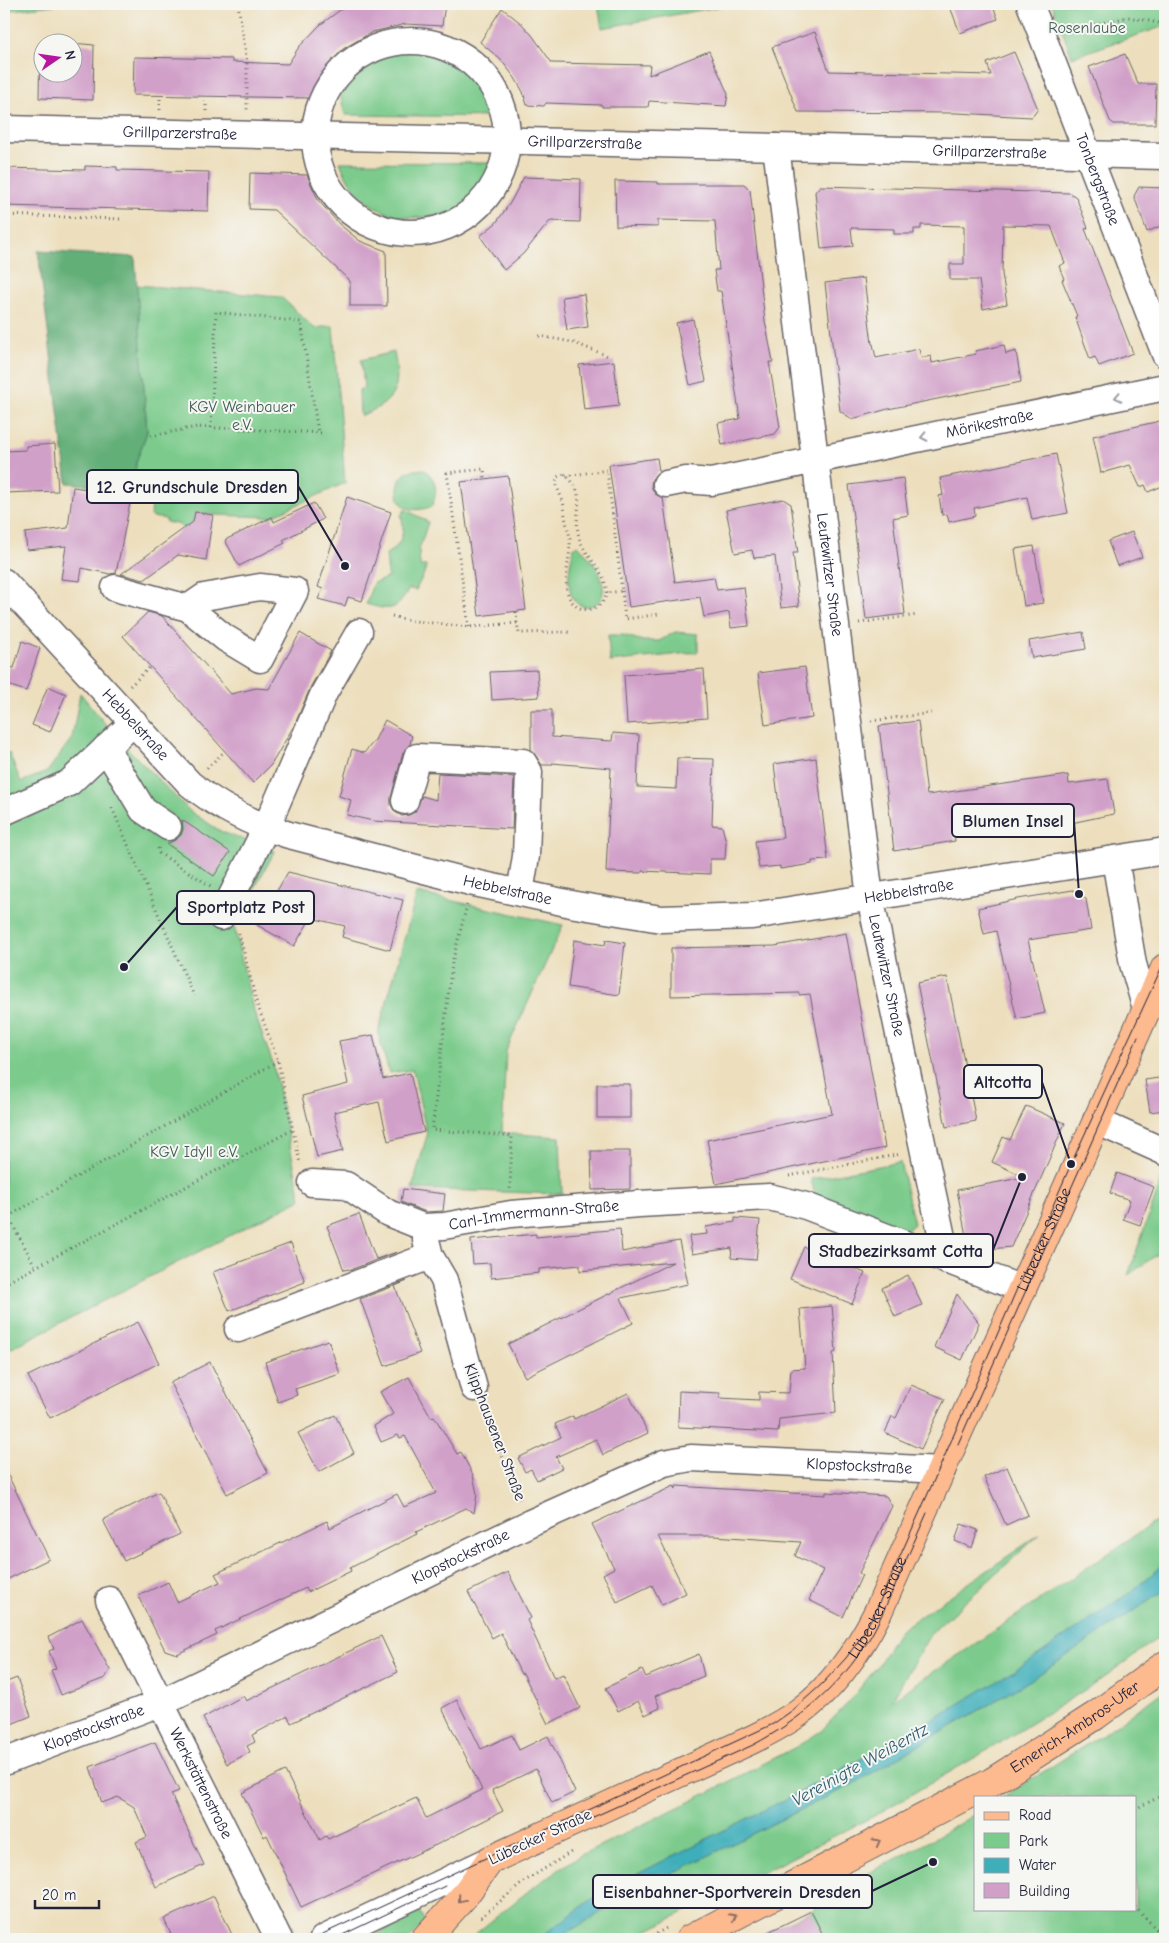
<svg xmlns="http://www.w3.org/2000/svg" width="1169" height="1943" viewBox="0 0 1169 1943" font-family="'Comic Neue',sans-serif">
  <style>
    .green { fill: #7bcb8c; stroke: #4e7664 }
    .forest { fill: #64af78; stroke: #43685a }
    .water { fill: #3eaeba; stroke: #30687a }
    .building { fill: #d1a0c9 }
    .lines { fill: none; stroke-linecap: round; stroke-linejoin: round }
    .minor-casing { stroke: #696468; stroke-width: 29 }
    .major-casing { stroke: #696468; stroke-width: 30 }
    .path { stroke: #696468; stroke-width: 3; stroke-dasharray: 1 4; stroke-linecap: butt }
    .minor { stroke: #fff; stroke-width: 26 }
    .major { stroke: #fcba8e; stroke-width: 28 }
    .tram { stroke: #22223b; stroke-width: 1 }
    .oneway { stroke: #9c9ca7 }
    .oneway2 { stroke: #8f6e64 }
    .labels { text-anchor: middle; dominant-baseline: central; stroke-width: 4; stroke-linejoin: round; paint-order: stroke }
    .park-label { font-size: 16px; fill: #415d57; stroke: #f6f6f2 }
    .street-label { font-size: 16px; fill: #22223b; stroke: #f6f6f2 }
    .water-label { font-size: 18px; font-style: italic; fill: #2d5a6e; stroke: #f6f6f2 }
    .leader { fill: none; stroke: #22223b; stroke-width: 2 }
    .callout-dot { fill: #22223b; stroke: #f6f6f2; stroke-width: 2 }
    .callout { fill: #f6f6f2; stroke: #22223b; stroke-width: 2 }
    .callout-label { font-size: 18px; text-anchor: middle; font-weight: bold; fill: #22223b }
  </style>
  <rect width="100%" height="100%" fill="#f6f6f2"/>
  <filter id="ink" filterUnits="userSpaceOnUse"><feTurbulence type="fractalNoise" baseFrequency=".02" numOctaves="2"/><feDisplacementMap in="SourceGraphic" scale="10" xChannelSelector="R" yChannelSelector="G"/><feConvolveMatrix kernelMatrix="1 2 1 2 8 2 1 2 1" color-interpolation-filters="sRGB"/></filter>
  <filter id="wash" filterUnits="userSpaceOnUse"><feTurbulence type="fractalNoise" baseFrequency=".0096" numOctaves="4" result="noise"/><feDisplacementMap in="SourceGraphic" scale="20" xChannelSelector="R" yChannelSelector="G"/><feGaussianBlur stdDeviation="1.12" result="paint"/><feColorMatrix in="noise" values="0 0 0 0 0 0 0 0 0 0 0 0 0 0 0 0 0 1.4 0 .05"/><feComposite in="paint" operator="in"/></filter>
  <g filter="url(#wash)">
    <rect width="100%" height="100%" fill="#eddfbd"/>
    <path class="green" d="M4,4H61L4,11Z
      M598,4H734L602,28Z
      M1052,4H1165V26L1072,57Z
      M407,50C416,51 426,51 435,53C466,60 489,86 496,117L345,115C344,109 341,102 341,96C342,62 380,52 407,50Z
      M340,162L490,163L494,166C486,183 475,202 457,210C449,215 437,216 427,217C386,222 354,202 340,162Z
      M136,285L281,297L314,328L333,326L345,483L270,517L213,515L195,512L190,542L180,525L166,522V519L151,517L152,502L133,500L136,462L147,432Z
      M394,352C401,388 397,402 360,416L359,390L364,387L361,360Z
      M423,469C437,478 438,491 432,506C417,513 396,511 398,489C399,484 400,478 404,475C408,470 417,470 423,469Z
      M405,509L428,522L419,550L420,566H426C425,575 419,582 416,590L409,589C396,612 391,611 366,604L373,583L382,580L388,577L386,554C389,552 393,550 396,547C403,538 405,527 401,516Z
      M578,545C589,556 605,575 603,592C602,606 582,612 574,600C565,585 570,562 574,547Z
      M675,632L698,634V652L610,662L608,635H623L643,641H659Z
      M80,693L117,738L191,812L222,832L275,851L234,926L253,1009L273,1064L301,1199L4,1352V751L9,753L21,782L47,772L72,738Z
      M417,893L563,925L506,1051L502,1133L560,1137L562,1194L412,1189L427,1135L413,1070L389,1073L378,1033Z
      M900,1162L914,1224L903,1234L816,1199L811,1179Z
      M1163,1175L1165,1176V1249L1128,1275Z
      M1165,1515V1564L1129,1593L1022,1666L929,1722L800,1792L602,1892L538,1939H469L532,1888L579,1856L707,1793L796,1747L821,1731L849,1702L879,1664L899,1631L1040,1534L931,1633L892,1700Z
      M1165,1590V1633L1096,1683L988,1750L872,1817L631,1939H559L565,1934L633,1893L855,1783L1029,1681Z
      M1165,1690V1939H754L811,1911L835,1894L834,1891L934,1839L975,1814V1909H1135V1797H1003L1105,1733Z
      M419,1911L425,1922L409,1939H369Z"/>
    <path class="forest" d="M38,251L135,257L147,432L136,462L134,490L67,483Z"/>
    <path class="water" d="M1165,1564V1590L1029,1681L855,1783L633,1893L565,1934L559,1939H538L602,1892L800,1792L929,1722L1022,1666L1129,1593Z"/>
    <g id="blocks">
      <path class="building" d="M355,4H445L442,26L406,24L372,32L343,49L325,70L309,98L133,95L134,57L232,59V62L288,64L299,47L320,25L340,10Z
        M949,4H992L998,19L960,33Z
        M502,8L522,24L532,35L552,63L650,65L649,75L709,51L728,94L726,106L649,101L648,107H602V105L546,103L544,106L527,105L523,92L515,78L501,60L480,42Z
        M815,32L829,71L991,75L987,63L1014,52L1038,109L1032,117L957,113L798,112L772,47Z
        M40,42H54H42V72H72V43L94,45L93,100L39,98Z
        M1125,54L1138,84H1156L1155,124H1114L1110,121L1089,67Z
        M85,166L117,167V170L209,172L208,211L4,206V168L85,170Z
        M250,173L307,175L318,200L339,224L360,241L386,251L387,306H350V281L274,210L249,209Z
        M524,177L581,179L580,222L550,221L523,254L504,270L480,236L496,223L510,203Z
        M615,181L658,182V184H744L750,190L765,321L773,362H769L780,427L775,434L722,445L718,423L740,419L721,291H717L714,270H719L715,221L658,220V227L616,226Z
        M820,186L1070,193L1076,197L1088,228L1085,229L1133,353L1099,366L1095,357L1090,359L1075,317L1077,316L1062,280L1064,279L1059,266L1065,263L1051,226L1003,225L1002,274L1007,304L983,309L979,280H950V264H964V226L921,225V229H914V234H894V229L851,228L853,246L821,249L815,192Z
        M1139,187L1165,188V224L1147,232L1134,196Z
        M864,278L872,344H873L876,358L919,349L921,358L931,356L932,363L976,354L975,351L1004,345L1006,354L1016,351L1021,382L888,409L852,419L840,411L825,283Z
        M584,294L588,327L567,330L562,297Z
        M693,319L706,381L690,385L676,323Z
        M614,361L619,406L584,410L579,365Z
        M1160,421L1165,434V485L1148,492L1145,485L1140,487L1130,465L1101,473L1093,436Z
        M55,444L58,491L4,493L5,451L26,450V446Z
        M1056,454L1068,513L1032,520L1027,497L974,508L975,516L949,522L947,514L942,515L939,496L943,495L940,478Z
        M657,458L659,471L652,479L651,486L655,494L663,498L675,582L714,577L717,590L744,587L749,626L731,628L729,612L704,617L700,597L629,607L609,465Z
        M508,476L526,610L479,616L461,482Z
        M903,478L908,515L893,518L905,614L866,619L849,485Z
        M73,487L114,493L115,489L132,493L116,573L110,574L82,568L80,581L61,579L66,546L27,550L25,533L68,528Z
        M347,497L391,512L362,601L348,597L345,606L318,599L323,589L318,587Z
        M783,499L791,504L798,553H793L799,606L781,608L775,556L754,558L752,550L735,553L726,510Z
        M314,503L323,519L283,540L285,543L239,566L225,540L272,517L274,522Z
        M195,512L213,515L206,560L178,555L144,580L121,574L193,522Z
        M1132,532L1142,557L1117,566L1108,541Z
        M1034,546L1043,603L1024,606L1015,549Z
        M148,612L162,616L231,694L256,688L269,689L300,633L331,651L311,686L295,724L271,765L253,783L123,636Z
        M1083,632L1086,649L1032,658L1029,641Z
        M22,641L40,648L26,691L4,684L9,667L14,668Z
        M805,667L812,718L765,725L758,673Z
        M704,669L707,718L627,724L624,675Z
        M537,670L539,697L492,700L490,672Z
        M48,686L66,694L50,732L32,725Z
        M531,710H552V737L612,741L613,733L639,735L637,787L676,789L677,758L714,759L712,825L722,826L726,842L725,859H710V874L642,871V873L606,872L611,768L552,763V765H542L531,749Z
        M385,720L412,736L410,744L403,753L391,797V805L395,812L402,816L409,815L415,812L422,796L436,800L438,773L514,777L512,829L373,821L347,815L351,800L339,796L352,749L364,753L375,740Z
        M918,721L927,795L1068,775L1069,784L1108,779L1114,814L1071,823L1069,814L954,832L955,841L894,851L879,726Z
        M816,758L828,860L812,861V864L780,869V866L759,868L755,841L783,838L774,764Z
        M182,820L230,852L214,876L167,844L175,840L181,835L183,829Z
        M288,872L403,900L390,950L342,937L345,926L311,918L294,946L257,925Z
        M1073,890L1086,899L1091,930L1028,940L1045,1013L1017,1019L996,931L984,934L978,908L1018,899Z
        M846,933L885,1148L716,1184L707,1140L832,1114L810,994L799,995V993L671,996V948L775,946Z
        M574,940L605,945L606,940L625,943L619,995L568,987Z
        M947,977L976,1121L946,1127L917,983Z
        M373,1035L383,1079L410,1073L424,1132L388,1141L379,1102L334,1112L343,1151L317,1157L302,1096L348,1084L339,1041Z
        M1165,1077V1110L1150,1112L1145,1080Z
        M597,1084H630V1118H597Z
        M1026,1106L1065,1123L1011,1247L969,1251L957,1190L1025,1177L992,1162L1003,1137L1010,1140Z
        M591,1151H630V1189L592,1190Z
        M1117,1173L1154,1187L1140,1225L1123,1219L1130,1200L1110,1193Z
        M403,1189L445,1194L443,1211L426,1212L401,1202Z
        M359,1214L376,1259L397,1252L350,1270L349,1269L344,1270L327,1226Z
        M735,1218L760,1220L756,1260L731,1258L732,1248L692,1254L689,1236L707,1234L706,1227L735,1222Z
        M620,1229L622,1252L679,1241L688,1284L621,1298L633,1323L525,1377L508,1344L673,1262L580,1271V1265L539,1269V1273L491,1278L490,1263L473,1264L471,1240L536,1234V1237Z
        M291,1243L305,1282L229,1311L213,1272Z
        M804,1247L865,1273L852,1304L790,1279Z
        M908,1275L922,1305L895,1317L882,1288Z
        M407,1281L395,1286L420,1353L385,1366L360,1299Z
        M957,1294L979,1323L962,1360L934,1347Z
        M832,1306L836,1352L833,1353L836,1413L779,1419L778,1432L678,1427L679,1391L720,1393V1398L759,1400V1392L789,1393L791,1369L805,1368L800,1309Z
        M138,1322L159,1363L50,1418L28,1376Z
        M328,1340L340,1374L295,1389L297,1395L278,1402L265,1362Z
        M210,1362L268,1473L227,1494L170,1383Z
        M409,1377L431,1417L434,1416L457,1454L461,1452L473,1475L477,1494L474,1513L466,1508L416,1532L417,1534L350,1568L351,1571L308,1592L306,1588L215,1631L217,1635L177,1654L165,1650L138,1596L168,1582L177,1602L220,1582L215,1574L327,1521L330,1528L397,1494L404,1507L436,1493L405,1436L400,1438L398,1435L381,1442L374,1426L393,1414L380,1392Z
        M911,1385L945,1399L921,1449L885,1433L892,1416L896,1418Z
        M628,1393L648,1433L603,1455L596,1439L556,1457L562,1468L537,1480L531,1469L525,1472L518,1458L561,1437L555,1424L573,1416L574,1419Z
        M335,1415L354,1453L319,1472L298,1433Z
        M4,1467L49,1559L8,1579L4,1570Z
        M1007,1467L1028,1515L1006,1525L984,1477Z
        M674,1486L676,1489V1486L826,1495V1492L886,1496L892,1506L859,1573L862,1575L843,1617L809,1600L823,1570L795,1556L801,1542L714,1536H658L686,1593L662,1605L652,1585L617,1602L603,1574L614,1568L592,1524Z
        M159,1492L180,1534L124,1561L103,1520Z
        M961,1524L978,1530L972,1548L955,1541Z
        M508,1572L531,1618L527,1620L554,1678L563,1674L580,1708L548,1724L523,1673L521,1674L501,1633L492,1638L468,1592Z
        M82,1619L110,1670L105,1678L61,1695L51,1670L56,1669L49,1651L54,1649L49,1637Z
        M381,1636L398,1672L291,1723L288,1716L252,1735L255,1742L247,1746L250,1752L227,1764L203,1718L243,1696L246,1701Z
        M699,1654L704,1676L655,1696L660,1708L645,1715L638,1701L618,1711L606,1688L642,1670L646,1677Z
        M17,1678L31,1716L4,1727V1683Z
        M457,1700L481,1749L512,1735L519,1750L548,1736L575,1792L552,1803L536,1769L492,1790L503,1811L438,1844L301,1907L267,1835L264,1837L242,1793L285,1771L320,1840L326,1836L328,1839L416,1798L426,1818L482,1790L442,1708Z
        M155,1742L179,1791L171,1794L204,1865L156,1887L136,1842L147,1837L134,1807L118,1797L102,1803L90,1767Z
        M214,1896L234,1939H173L164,1919Z
        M811,1911L825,1939H754Z"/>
    </g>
  </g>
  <g filter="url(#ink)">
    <use href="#blocks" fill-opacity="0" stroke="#696468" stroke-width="1"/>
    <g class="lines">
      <defs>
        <g id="minor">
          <path id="s1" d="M1030,4L1165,354"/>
          <circle cx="411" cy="137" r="96"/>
          <path id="s2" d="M4,129L1165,156"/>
          <path id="s3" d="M776,147L870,897L947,1261"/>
          <path id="s4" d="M666,484L686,480L711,482L1165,387"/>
          <path id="s5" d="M4,582L190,784C220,808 252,824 289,835L470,882L576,905L661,919L752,916L1165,851"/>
          <path d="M115,588L188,608L204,597L260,587L295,591L260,659L225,638L188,608"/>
          <path d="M106,748L143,810L168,827"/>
          <path d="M405,801L417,757L523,762L529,772L526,856L520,893"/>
          <path d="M4,812L69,783L134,722"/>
          <path d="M1115,859L1133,964L1145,1005L1147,1006"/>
          <path d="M221,917L266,828L324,693L359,632"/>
          <path d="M1096,1121L1165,1152"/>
          <path id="s6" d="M312,1183L346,1185L388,1213L423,1227L444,1226L511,1214L639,1204L769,1197L806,1206L1022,1289"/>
          <path d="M426,1240L430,1256L444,1280L474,1388"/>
          <path d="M238,1329L430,1256"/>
          <path id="s7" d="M109,1600L279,1939"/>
          <path id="s8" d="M4,1762L160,1703L530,1523L664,1463L691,1458L942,1470"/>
          <path d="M323,1939L490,1860"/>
        </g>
        <g id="major">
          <path id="s9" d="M425,1939L464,1896L490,1860L751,1740C767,1732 783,1724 798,1713C833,1688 859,1650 878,1612L1165,968"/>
          <path id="s10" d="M690,1939L992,1782L1095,1716L1165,1665"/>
        </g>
      </defs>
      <use href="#minor" class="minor-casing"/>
      <use href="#major" class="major-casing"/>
      <path class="path" d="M238,4L247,62V111
        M1065,31L1128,17L1165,24
        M160,110V96
        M206,111V97
        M4,215L120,219
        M539,336L572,342L608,356
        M211,428L216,312L301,322L318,433
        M151,436L197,427L324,433
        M564,474C590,495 572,511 579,537C583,554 602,567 606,587C610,608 580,620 569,597C562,581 571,557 570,540C570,534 567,527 566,521C564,514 565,506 562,499C559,491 555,486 557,477Z
        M566,476L607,470L622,591L606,593
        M622,591L625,619L660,614
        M516,612L517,623
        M392,616L406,620L469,627L517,623L519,633L570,632
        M859,623L918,615
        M469,627L447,473L484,469L485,479
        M130,686L150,667
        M871,721L931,713
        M207,768L225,751
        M112,808L194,996
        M158,848L159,853L212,887
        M467,905L452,963L432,1130L512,1136L510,1191
        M239,933L257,1004L278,1061L300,1163
        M789,1176L901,1154
        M8,1216L35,1266
        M4,1219L278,1061
        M4,1284L294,1129
        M483,1410L521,1501
        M1135,1809L1165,1794
        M1135,1907L1164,1937
        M481,1917L525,1881L571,1852
        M382,1939L401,1935
        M648,1939L668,1927"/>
      <use href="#minor" class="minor"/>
      <use href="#major" class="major"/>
      <path class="tram" d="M958,1444L1138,1037
        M560,1832L753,1745C800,1720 839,1687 868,1641C878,1625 885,1607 893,1590C904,1564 916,1538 927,1513
        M312,1939L773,1724L793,1710L822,1684L846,1658L861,1637L875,1612L939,1469L1071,1164L1165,960
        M334,1939L445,1886"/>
    </g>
    <defs><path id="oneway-chevron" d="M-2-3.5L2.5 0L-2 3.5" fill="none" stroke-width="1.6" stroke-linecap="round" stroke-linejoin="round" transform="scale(1.25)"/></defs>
    <g class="oneway">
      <use href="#oneway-chevron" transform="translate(1118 397) rotate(168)"/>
      <use href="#oneway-chevron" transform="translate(924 437) rotate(168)"/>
    </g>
    <g class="oneway2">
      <use href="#oneway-chevron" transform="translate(877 1842) rotate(-28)"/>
      <use href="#oneway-chevron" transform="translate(461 1899) rotate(130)"/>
      <use href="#oneway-chevron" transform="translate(733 1917) rotate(-28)"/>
    </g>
  </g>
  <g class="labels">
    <g class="park-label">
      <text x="1087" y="28">Rosenlaube</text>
      <text x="242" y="407">KGV Weinbauer<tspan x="242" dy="18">e.V.</tspan></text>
      <text x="194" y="1152">KGV Idyll e.V.</text>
    </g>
    <g class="street-label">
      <text stroke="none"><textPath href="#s2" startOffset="176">Grillparzerstraße</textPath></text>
      <text stroke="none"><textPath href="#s2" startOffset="581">Grillparzerstraße</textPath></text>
      <text stroke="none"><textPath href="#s2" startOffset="986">Grillparzerstraße</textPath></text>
      <text stroke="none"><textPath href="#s1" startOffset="188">Tonbergstraße</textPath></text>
      <text stroke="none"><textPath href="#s4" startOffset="330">Mörikestraße</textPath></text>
      <text stroke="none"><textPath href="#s3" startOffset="431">Leutewitzer Straße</textPath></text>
      <text stroke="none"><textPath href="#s5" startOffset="194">Hebbelstraße</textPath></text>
      <text stroke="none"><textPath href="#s5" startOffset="612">Hebbelstraße</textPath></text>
      <text stroke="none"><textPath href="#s5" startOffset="1018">Hebbelstraße</textPath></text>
      <text stroke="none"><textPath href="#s3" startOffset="836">Leutewitzer Straße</textPath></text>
      <text stroke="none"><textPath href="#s6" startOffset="234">Carl-Immermann-Straße</textPath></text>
      <text stroke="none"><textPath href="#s9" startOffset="982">Lübecker Straße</textPath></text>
      <text transform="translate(495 1432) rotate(69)">Klipphausener Straße</text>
      <text stroke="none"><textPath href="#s8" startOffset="921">Klopstockstraße</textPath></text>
      <text stroke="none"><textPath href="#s8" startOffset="501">Klopstockstraße</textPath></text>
      <text stroke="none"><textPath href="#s9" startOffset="578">Lübecker Straße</textPath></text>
      <text stroke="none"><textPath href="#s10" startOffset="440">Emerich-Ambros-Ufer</textPath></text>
      <text stroke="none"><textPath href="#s8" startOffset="96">Klopstockstraße</textPath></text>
      <text stroke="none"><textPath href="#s7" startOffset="205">Werkstättenstraße</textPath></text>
      <text transform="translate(540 1837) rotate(-25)">Lübecker Straße</text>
    </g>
    <g class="water-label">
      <text transform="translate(860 1765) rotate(-29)">Vereinigte Weißeritz</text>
    </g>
  </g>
  <path class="leader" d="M345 566L298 486M1079 894L1074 821M124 967L177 907M1071 1164L1042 1082M1022 1177L993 1250M933 1862L872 1891"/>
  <g class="callout-dot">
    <circle cx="345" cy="566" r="5"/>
    <circle cx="1079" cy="894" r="5"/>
    <circle cx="124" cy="967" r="5"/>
    <circle cx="1071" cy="1164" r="5"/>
    <circle cx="1022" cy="1177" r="5"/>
    <circle cx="933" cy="1862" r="5"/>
  </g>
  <g class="callout">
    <rect x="87" y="470" width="211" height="33" rx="5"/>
    <rect x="952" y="804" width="122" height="33" rx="5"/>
    <rect x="177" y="891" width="137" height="33" rx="5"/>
    <rect x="964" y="1065" width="78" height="33" rx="5"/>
    <rect x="809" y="1234" width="184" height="33" rx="5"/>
    <rect x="593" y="1875" width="279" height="33" rx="5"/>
  </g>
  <g class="callout-label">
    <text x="192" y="493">12. Grundschule Dresden</text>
    <text x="1013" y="827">Blumen Insel</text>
    <text x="246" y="913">Sportplatz Post</text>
    <text x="1003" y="1088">Altcotta</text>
    <text x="901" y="1257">Stadbezirksamt Cotta</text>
    <text x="732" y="1898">Eisenbahner-Sportverein Dresden</text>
  </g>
  <rect width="1169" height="1943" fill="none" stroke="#f6f6f2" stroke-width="20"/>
  <rect x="974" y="1796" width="162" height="115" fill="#f6f6f2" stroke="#a1a1a9"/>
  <rect x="984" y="1812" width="25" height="8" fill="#fcba8e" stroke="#a1a1a9"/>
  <text x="1019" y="1820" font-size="15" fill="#22223b">Road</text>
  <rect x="984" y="1833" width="25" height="15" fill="#7bcb8c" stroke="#a1a1a9"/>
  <text x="1019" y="1846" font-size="15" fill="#22223b">Park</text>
  <rect x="984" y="1858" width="25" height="15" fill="#3eaeba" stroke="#a1a1a9"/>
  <text x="1019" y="1870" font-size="15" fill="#22223b">Water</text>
  <rect x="984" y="1883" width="25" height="15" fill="#d1a0c9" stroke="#a1a1a9"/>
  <text x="1019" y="1896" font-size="15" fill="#22223b">Building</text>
  <g transform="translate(58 58) rotate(77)"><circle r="24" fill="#f6f6f2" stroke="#a1a1a9"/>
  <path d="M0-4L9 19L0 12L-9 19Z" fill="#b5179e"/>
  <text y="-8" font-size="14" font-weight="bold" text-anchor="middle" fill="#22223b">N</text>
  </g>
  <path d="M35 1900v8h64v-8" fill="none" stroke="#22223b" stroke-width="2.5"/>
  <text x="42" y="1900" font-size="15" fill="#22223b" stroke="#f6f6f2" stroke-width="4" paint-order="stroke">20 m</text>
</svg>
